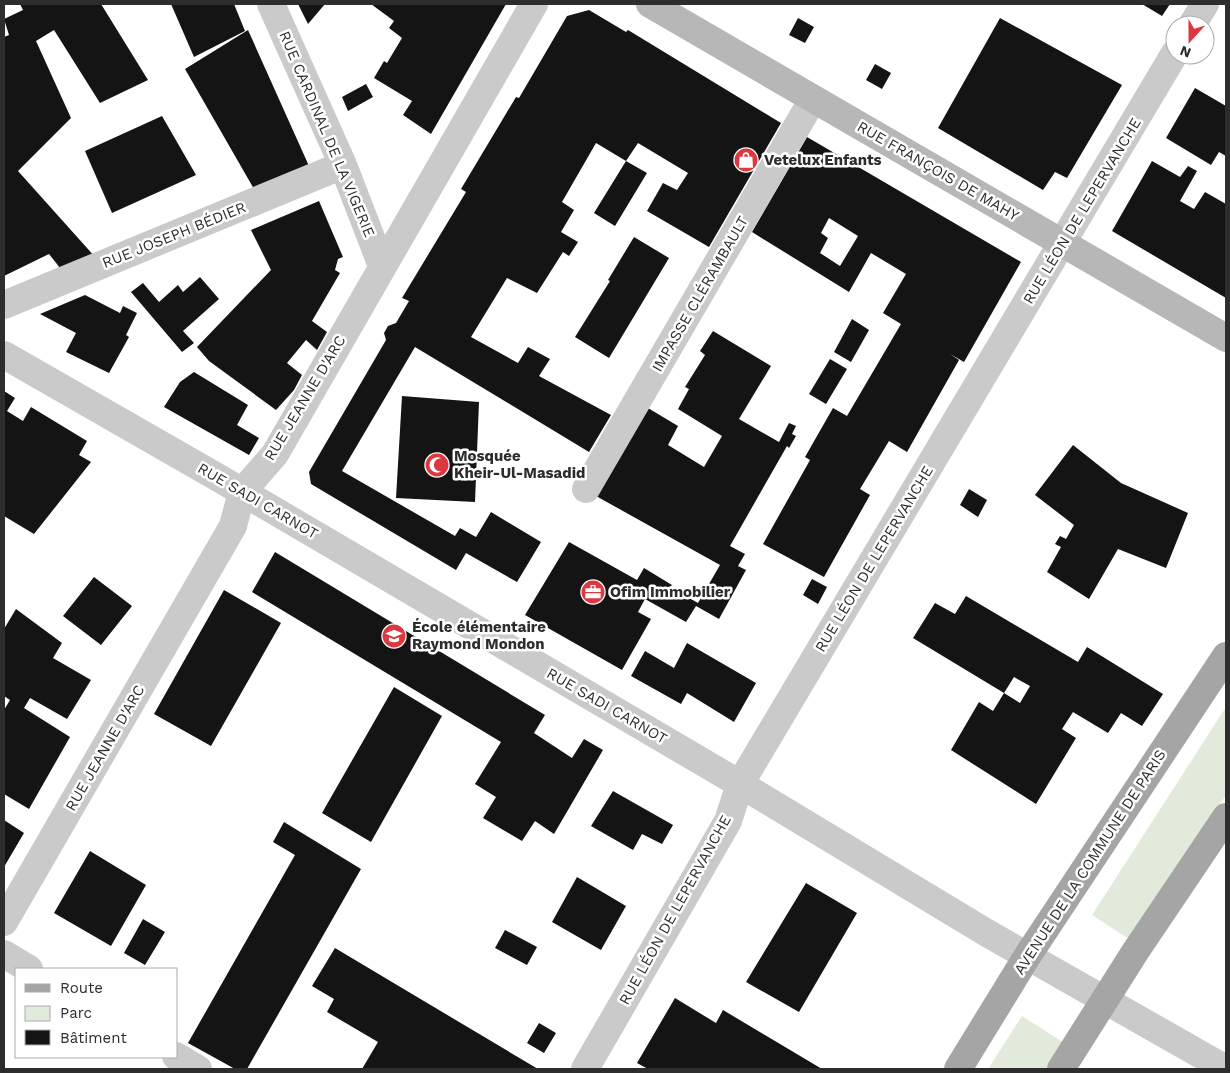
<svg xmlns="http://www.w3.org/2000/svg" width="1230" height="1073" viewBox="0 0 1230 1073" font-family="'Work Sans',sans-serif">
  <style>
    .green { fill: #e2eadb }
    .building { fill: #141414; fill-rule: evenodd }
    .lines { fill: none; stroke-linecap: round; stroke-linejoin: round }
    .minor { stroke: #cacaca; stroke-width: 28 }
    .tertiary { stroke: #cacaca; stroke-width: 28 }
    .secondary { stroke: #b7b7b7; stroke-width: 28 }
    .primary { stroke: #a5a5a5; stroke-width: 28 }
    .labels { text-anchor: middle; dominant-baseline: central; stroke-width: 5; stroke-linejoin: round; paint-order: stroke }
    .street-label { font-size: 15px; fill: #2d2d2d; stroke: #fff }
    .poi-label { font-size: 15px; font-weight: bold; fill: #2d2d2d; stroke: #fff; text-anchor: start }
  </style>
  <rect width="100%" height="100%" fill="#fff"/>
  <path class="green" d="M1226,707V795L1132,941L1092,915Z
    M1022,1016L1066,1044L1050,1069H988Z"/>
  <path class="building" d="M20,4H101L148,80L100,103L54,30L36,41L71,118L18,171L96,258L64,273L49,254L4,276V37L9,35L4,19L23,10Z
    M171,4H234L245,31L194,57Z
    M298,4H325L308,24Z
    M371,4H506L431,134L403,115L412,101L374,78L384,61L387,63L402,38L389,28L394,21Z
    M1142,4H1170L1162,16Z
    M589,10L626,32L628,30L781,123L709,247L647,211L663,183L677,190L688,173L638,143L626,161L596,143L562,202L574,210L561,232L578,242L569,256L563,252L537,293L507,278L471,337L518,363L528,347L550,359L539,376L611,415L589,452L415,347L342,471L455,536L460,528L476,537L491,512L541,542L517,582L466,553L456,570L311,484L309,472L386,340L384,333L388,326L396,323L409,301L402,298L466,192L461,189L516,97L519,98L567,16Z
    M798,18L814,27L805,43L789,35Z
    M1000,18L1122,85L1067,178L1055,172L1043,190L938,128Z
    M248,30L309,166L254,189L185,69Z
    M875,64L891,73L882,89L866,80Z
    M366,84L373,97L348,111L342,97Z
    M1195,88L1226,106V156L1219,152L1211,165L1166,138Z
    M162,116L196,175L112,213L85,151Z
    M807,137L1021,262L964,362L950,354L959,360L907,452L889,441L860,489L870,495L824,577L763,544L810,460L805,457L833,408L847,416L901,324L883,313L906,274L871,253L849,292L752,232ZM829,218L858,236L840,266L820,253L828,238L821,233Z
    M626,161L647,173L615,226L594,213Z
    M1152,161L1180,177L1188,166L1197,171L1180,201L1194,209L1205,192L1226,204V298L1112,231Z
    M319,201L343,257L338,259L335,270L340,273L312,321L327,332L317,350L306,340L287,363L302,375L294,390L276,410L209,361L197,347L271,270L251,230Z
    M634,237L669,258L609,358L575,337L610,281L608,280Z
    M200,277L219,299L183,331L194,343L182,352L131,292L143,283L159,302L178,285L183,292Z
    M85,295L120,313L123,306L137,313L126,335L129,337L109,373L66,352L76,333L40,314Z
    M852,319L869,330L851,362L834,352Z
    M713,331L771,366L739,419L779,442L789,423L796,426L792,434L796,436L789,448L787,446L730,546L745,554L738,566L746,570L719,619L696,606L686,622L645,599L638,612L651,619L622,670L525,615L569,542L637,580L644,568L672,585L670,587L698,603L720,565L596,496L648,408L678,426L668,445L704,467L722,436L678,409L689,389L685,387L705,355L700,351Z
    M830,359L847,369L826,404L809,394Z
    M194,372L248,405L237,425L259,438L249,455L164,407L180,382Z
    M4,391L15,398L7,411L23,421L31,407L87,441L79,455L91,462L34,534L4,516Z
    M402,396L479,402L475,502L396,498Z
    M1073,445L1121,483L1188,513L1166,568L1118,549L1089,599L1047,572L1061,547L1055,544L1060,536L1066,539L1074,525L1035,495Z
    M969,489L987,500L978,517L960,505Z
    M275,552L545,715L534,733L572,758L584,739L603,750L554,834L535,821L522,841L483,818L496,797L475,784L501,742L252,592Z
    M94,577L132,606L101,645L63,616Z
    M812,579L827,587L818,604L803,595Z
    M224,590L281,623L211,746L154,714Z
    M966,596L1078,662L1087,647L1163,694L1142,726L1121,713L1108,733L1073,712L1062,729L1076,738L1036,804L951,750L979,702L993,711L1004,693L1020,703L1030,686L1014,677L1004,693L913,638L935,603L955,614Z
    M16,609L62,643L53,658L91,680L67,719L30,698L24,708L70,737L29,809L4,794V710L10,700L4,696V629Z
    M687,643L756,683L734,722L687,693L681,704L631,676L645,651L674,668Z
    M394,687L442,716L371,842L322,813Z
    M613,791L673,825L662,844L642,834L633,850L591,826Z
    M4,820L24,833L4,867Z
    M284,822L361,869L247,1069H235L188,1043L295,855L273,842Z
    M90,851L146,885L111,946L54,913Z
    M577,877L626,906L601,950L552,922Z
    M806,883L857,913L799,1012L746,982Z
    M143,919L165,932L145,965L124,953Z
    M505,930L537,947L527,965L495,948Z
    M335,948L397,985L538,1069H362L378,1042L327,1012L334,999L312,986Z
    M675,998L716,1023L723,1010L822,1069H648L637,1063Z
    M539,1023L556,1033L544,1053L527,1043Z"/>
  <g class="lines">
    <path class="minor" d="M271,4L343,165L382,266
      M1192,25L1205,4
      M4,305L343,165
      M586,489L813,99
      M4,922L233,526L242,492L275,454L534,4
      M585,1069L728,821L740,784L1175,53"/>
    <path class="tertiary" d="M4,355L217,477L740,784L987,933L1226,1069
      M4,954L29,969
      M176,1056L198,1069"/>
    <path class="secondary" d="M650,4L1226,338"/>
    <path class="primary" d="M958,1069L1028,955L1226,656
      M1061,1069L1135,952L1226,817"/>
  </g>
  <defs>
    <symbol id="shop-disc" viewBox="-11 -11 22 22"><circle r="9.5" fill="#db3840" stroke="#fff"/><path d="M-5-2.5h2.3a2.7 3.5 0 0 1 5.4 0H5L5.5 6h-11ZM-1.5-2.5h3a1.5 2.3 0 0 0-3 0Z" fill="#fff"/></symbol>
    <symbol id="mosque-disc" viewBox="-11 -11 22 22"><circle r="9.5" fill="#db3840" stroke="#fff"/><path d="M3.5-4.9A6 6 0 1 0 3.5 4.9A5 5 0 1 1 3.5-4.9Z" fill="#fff"/></symbol>
    <symbol id="office-disc" viewBox="-11 -11 22 22"><circle r="9.5" fill="#db3840" stroke="#fff"/><path d="M-6-3h4V-5.5h4V-3h4V5H-6ZM-1-4.5V-3h2v-1.5ZM-6 0V1H6V0Z" fill="#fff"/></symbol>
    <symbol id="school-disc" viewBox="-11 -11 22 22"><circle r="9.5" fill="#db3840" stroke="#fff"/><path d="M0-5L7-2L0 1L-7-2ZM-4 1L0 2.5L4 1V4Q0 6-4 4Z" fill="#fff"/></symbol>
  </defs>
  <g fill-rule="evenodd">
    <use href="#shop-disc" x="732" y="146" width="28" height="28"/>
    <use href="#mosque-disc" x="423" y="451" width="28" height="28"/>
    <use href="#office-disc" x="579" y="578" width="28" height="28"/>
    <use href="#school-disc" x="380" y="622" width="28" height="28"/>
  </g>
  <g class="labels">
    <g class="street-label">
      <text transform="translate(327 134) rotate(67)">RUE CARDINAL DE LA VIGERIE</text>
      <text transform="translate(938 171) rotate(30)">RUE FRANÇOIS DE MAHY</text>
      <text transform="translate(1082 211) rotate(-59)">RUE LÉON DE LEPERVANCHE</text>
      <text transform="translate(174 235) rotate(-22)">RUE JOSEPH BÉDIER</text>
      <text transform="translate(700 294) rotate(-60)">IMPASSE CLÉRAMBAULT</text>
      <text transform="translate(305 398) rotate(-59)">RUE JEANNE D'ARC</text>
      <text transform="translate(258 501) rotate(30)">RUE SADI CARNOT</text>
      <text transform="translate(874 559) rotate(-59)">RUE LÉON DE LEPERVANCHE</text>
      <text transform="translate(607 706) rotate(30)">RUE SADI CARNOT</text>
      <text transform="translate(105 748) rotate(-60)">RUE JEANNE D'ARC</text>
      <text transform="translate(1090 862) rotate(-57)">AVENUE DE LA COMMUNE DE PARIS</text>
      <text transform="translate(675 910) rotate(-61)">RUE LÉON DE LEPERVANCHE</text>
    </g>
    <g class="poi-label">
      <text x="764" y="160">Vetelux Enfants</text>
      <text x="454" y="456">Mosquée<tspan x="454" dy="17">Kheir-Ul-Masadid</tspan></text>
      <text x="610" y="592">Ofim Immobilier</text>
      <text x="412" y="627">École élémentaire<tspan x="412" dy="17">Raymond Mondon</tspan></text>
    </g>
  </g>
  <rect width="1230" height="1073" fill="none" stroke="#2d2d2d" stroke-width="10"/>
  <rect x="15" y="968" width="162" height="90" fill="#ffffff" stroke="#ababab"/>
  <rect x="25" y="984" width="25" height="8" fill="#a5a5a5" stroke="#ababab"/>
  <text x="60" y="993" font-size="15" fill="#2d2d2d">Route</text>
  <rect x="25" y="1006" width="25" height="15" fill="#e2eadb" stroke="#ababab"/>
  <text x="60" y="1018" font-size="15" fill="#2d2d2d">Parc</text>
  <rect x="25" y="1030" width="25" height="15" fill="#141414" stroke="#ababab"/>
  <text x="60" y="1043" font-size="15" fill="#2d2d2d">Bâtiment</text>
  <g transform="translate(1190 40) rotate(201)"><circle r="24" fill="#ffffff" stroke="#ababab"/>
  <path d="M0-4L9 19L0 12L-9 19Z" fill="#db3840"/>
  <text y="-8" font-size="14" font-weight="bold" text-anchor="middle" fill="#2d2d2d">N</text>
  </g>
</svg>
